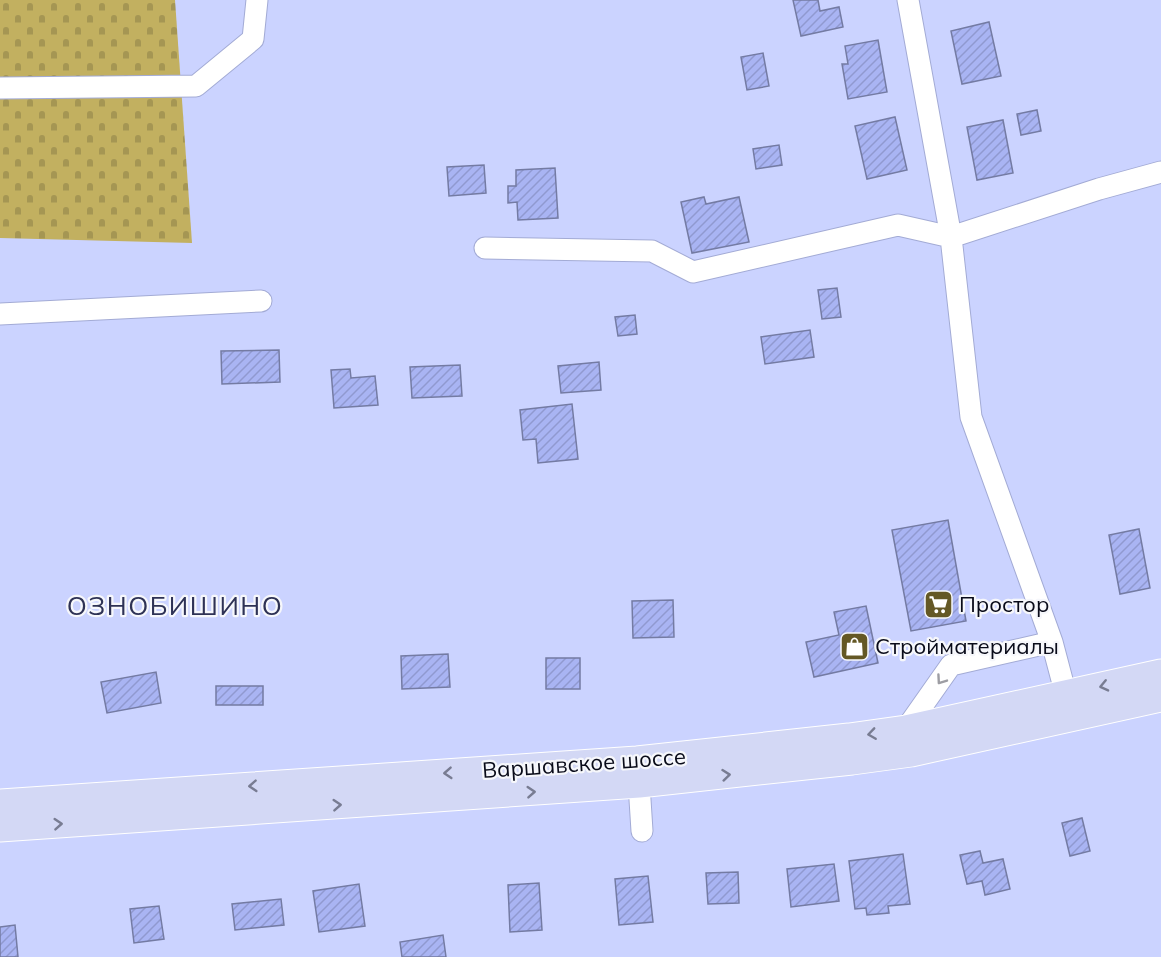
<svg xmlns="http://www.w3.org/2000/svg" width="1161" height="957" viewBox="0 0 1161 957" font-family="Mulish,sans-serif">
  <style>
    .cemetery { fill: url(#cemetery-stones) }
    .building { fill: url(#building-hatch); stroke: #747ba3; stroke-width: 1.5 }
    .lines { fill: none; stroke-linecap: round; stroke-linejoin: round }
    .minor-casing { stroke: #a3abd5; stroke-width: 23 }
    .major-casing { stroke: #fff; stroke-width: 29 }
    .minor { stroke: #fff; stroke-width: 21 }
    .major { stroke: #d3d8f5; stroke-width: 27 }
    .oneway { stroke: #9d9da3 }
    .oneway2 { stroke: #787c92 }
    .labels { text-anchor: middle; dominant-baseline: central; stroke-width: 4.5; stroke-linejoin: round; paint-order: stroke }
    .poi-label { font-size: 22px; fill: #090b19; stroke: #f6f7fb; text-anchor: start }
    .street-label { font-size: 22px; fill: #090b19; stroke: #f6f7fb }
    .quarter-label { font-size: 26px; letter-spacing: 1.5px; fill: #2e3255; stroke: #f6f7fb }
  </style>
  <defs>
    <pattern id="cemetery-stones" width="16" height="16" patternUnits="userSpaceOnUse" patternTransform="scale(1.5)"><rect width="16" height="16" fill="#c2b060"/><path d="M2 7V4a2 2 0 0 1 4 0v3zM10 15v-3a2 2 0 0 1 4 0v3z" fill="#a59653"/></pattern>
    <pattern id="building-hatch" width="6" height="6" patternUnits="userSpaceOnUse" patternTransform="scale(1.5)"><rect width="6" height="6" fill="#a9b4f3"/><path d="M-1 1l2-2M0 6l6-6M5 7l2-2" fill="none" stroke="#9099d0"/></pattern>
  </defs>
  <rect width="100%" height="100%" fill="#cbd3ff"/>
  <path class="cemetery" d="M0,0H175L192,243L0,238Z"/>
  <path class="building" d="M793,0H818L820,11L839,7L843,27L801,36Z
    M989,22L1001,76L962,84L951,31Z
    M878,40L887,92L848,99L842,64H848L845,46Z
    M763,53L769,86L747,90L741,57Z
    M1037,110L1041,131L1021,135L1017,114Z
    M895,117L907,170L867,179L855,126Z
    M1003,120L1013,173L977,180L967,127Z
    M779,145L782,165L756,169L753,149Z
    M484,165L486,193L449,196L447,167Z
    M555,168L558,218L518,220L517,202L508,203V186H516V170Z
    M704,197L706,204L739,197L749,242L692,253L681,202Z
    M837,288L841,317L822,319L818,290Z
    M635,315L637,334L618,336L615,317Z
    M810,330L814,357L765,364L761,337Z
    M279,350L280,382L222,384L221,351Z
    M599,362L601,390L561,393L558,366Z
    M460,365L462,396L412,398L410,367Z
    M350,369L351,378L375,376L378,405L334,408L331,370Z
    M572,404L578,459L538,463L536,439L523,440L520,410Z
    M948,520L966,621L911,631L892,530Z
    M1139,529L1150,588L1120,594L1109,535Z
    M673,600L674,637L633,638L632,601Z
    M866,606L878,663L814,677L806,642L839,635L834,612Z
    M448,654L450,687L402,689L401,656Z
    M546,658H580V689H546Z
    M156,672L161,703L107,713L101,682Z
    M216,686H263V705H216Z
    M1082,818L1090,851L1070,856L1062,823Z
    M980,851L983,863L1003,859L1010,889L985,895L982,881L967,884L960,855Z
    M903,854L910,904L888,906L889,913L867,915L866,908L855,909L849,861Z
    M834,864L839,901L791,907L787,869Z
    M738,872L739,903L708,904L706,873Z
    M648,876L653,922L619,925L615,879Z
    M539,883L542,930L510,932L508,885Z
    M359,884L365,926L319,932L313,891Z
    M281,899L284,925L235,930L232,904Z
    M159,906L164,939L134,943L130,909Z
    M15,925L18,957H0V927Z
    M443,935L446,957H402L400,942Z"/>
  <g class="lines">
    <defs>
      <path id="minor" d="M908,0L951,237L971,417L1052,642L1066,695
        M0,88L196,86L253,39L257,0
        M485,248L652,251L693,272L898,225L951,237L1099,189L1161,172
        M0,314L261,301
        M906,729L951,665L1052,642
        M639,784L642,831"/>
      <path id="major" d="M0,803L637,760L849,737L906,729L1161,673
        M0,828L639,784L852,761L911,753L1161,698"/>
    </defs>
    <use href="#minor" class="minor-casing"/>
    <use href="#major" class="major-casing"/>
    <use href="#minor" class="minor"/>
    <use href="#major" class="major"/>
  </g>
  <defs><path id="oneway-chevron" d="M-2-3.5L2.5 0L-2 3.5" fill="none" stroke-width="1.6" stroke-linecap="round" stroke-linejoin="round" transform="scale(1.5)"/></defs>
  <use class="oneway" href="#oneway-chevron" transform="translate(941 680) rotate(125)"/>
  <g class="oneway2">
    <use href="#oneway-chevron" transform="translate(1104 686) rotate(167)"/>
    <use href="#oneway-chevron" transform="translate(872 734) rotate(172)"/>
    <use href="#oneway-chevron" transform="translate(448 773) rotate(176)"/>
    <use href="#oneway-chevron" transform="translate(726 775) rotate(-6)"/>
    <use href="#oneway-chevron" transform="translate(253 786) rotate(176)"/>
    <use href="#oneway-chevron" transform="translate(531 792) rotate(-4)"/>
    <use href="#oneway-chevron" transform="translate(337 805) rotate(-4)"/>
    <use href="#oneway-chevron" transform="translate(58 824) rotate(-4)"/>
  </g>
  <defs>
    <symbol id="supermarket-square" viewBox="-11 -11 22 22"><rect x="-9" y="-9" width="18" height="18" rx="4" fill="#645825" stroke="#f6f7fb"/><path d="M-6-5.5h2.5l.6 2H6L4.5 2H-2.5L-4.4-4H-6ZM-1.5 3.2a1.3 1.3 0 1 0 .1 0ZM3 3.2a1.3 1.3 0 1 0 .1 0Z" fill="#fff"/></symbol>
    <symbol id="shop-square" viewBox="-11 -11 22 22"><rect x="-9" y="-9" width="18" height="18" rx="4" fill="#645825" stroke="#f6f7fb"/><path d="M-5-2.5h2.3a2.7 3.5 0 0 1 5.4 0H5L5.5 6h-11ZM-1.5-2.5h3a1.5 2.3 0 0 0-3 0Z" fill="#fff"/></symbol>
  </defs>
  <g fill-rule="evenodd">
    <use href="#supermarket-square" x="922" y="588" width="33" height="33"/>
    <use href="#shop-square" x="838" y="630" width="33" height="33"/>
  </g>
  <g class="labels">
    <g class="poi-label">
      <text x="959" y="604">Простор</text>
      <text x="875" y="646">Стройматериалы</text>
    </g>
    <g class="street-label">
      <text transform="translate(584 763) rotate(-4)">Варшавское шоссе</text>
    </g>
    <g class="quarter-label">
      <text x="175" y="605">ОЗНОБИШИНО</text>
    </g>
  </g>
</svg>
